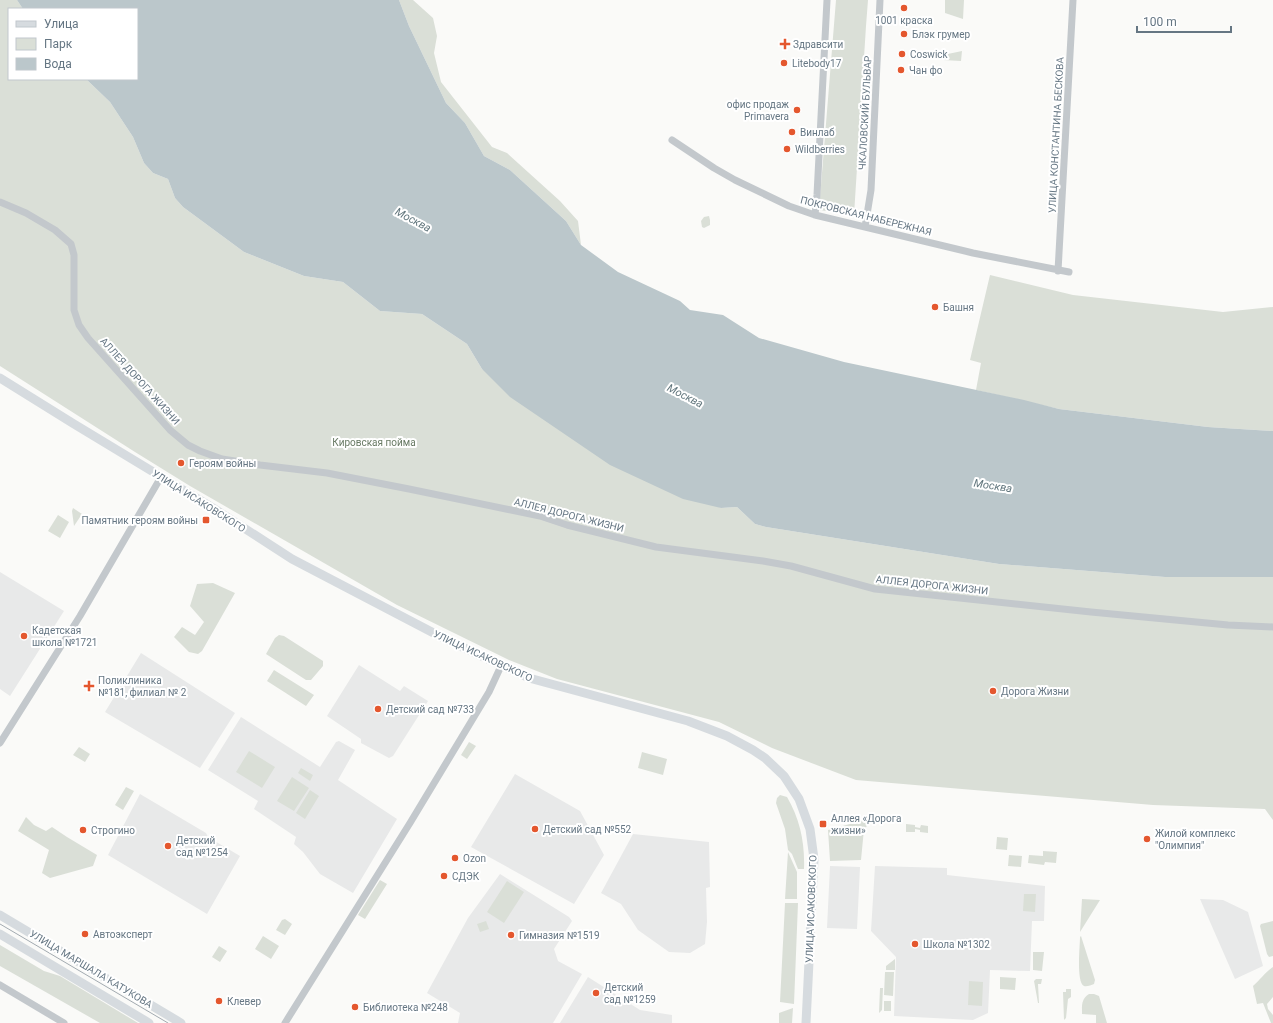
<svg xmlns="http://www.w3.org/2000/svg" width="1273" height="1023" viewBox="0 0 1273 1023" font-family="Roboto,sans-serif">
  <style>
    .built { fill: #e8e9e9 }
    .green { fill: #dadfd7 }
    .water { fill: #bbc7cb }
    .lines { fill: none; stroke-linecap: round; stroke-linejoin: round }
    .street { stroke: #c3c8cc; stroke-width: 7 }
    .secondary { stroke: #d6dbdf; stroke-width: 9 }
    .tram { stroke: #a2aab0; stroke-width: 1 }
    .poi-dot { fill: #e4572e; stroke: #fff; stroke-width: 1.5 }
    .labels { text-anchor: middle; dominant-baseline: central; stroke-width: 4; stroke-linejoin: round; paint-order: stroke }
    .poi-label { font-size: 10px; fill: #657683; stroke: #fff; text-anchor: start }
    .street-label { font-size: 10px; fill: #657683; stroke: #fff }
    .park-label { font-size: 10px; fill: #687a64; stroke: #fff }
    .water-label { font-size: 11px; font-style: italic; fill: #60757c; stroke: #fff }
  </style>
  <rect width="100%" height="100%" fill="#fafaf8"/>
  <path class="built" d="M0,572L64,611L10,696L0,689Z
    M141,653L235,713L200,768L105,712Z
    M359,665L400,691L404,686L428,701L393,756L389,758L361,743V739L327,716Z
    M241,717L320,767L336,742L339,741L355,750L338,780L397,819L353,893L320,874L303,852L294,844L296,837L254,809L258,801L208,770Z
    M515,774L580,811L604,855L574,904L471,847Z
    M140,794L206,833L208,837L240,856L207,914L108,855Z
    M633,834L709,842L710,887L706,888L707,922L705,944L690,953L669,952L638,930L621,904L601,893Z
    M830,866L860,867L857,929L827,928Z
    M875,866L947,868V875L1045,886L1044,921H1032L1030,971L990,970L988,1013L973,1020L894,1016L896,957L871,931Z
    M500,874L569,917L572,921L554,949L558,961L582,974L553,1023H458L460,1013L427,993L468,918Z
    M1200,899L1223,900L1248,912L1263,966L1235,979Z
    M588,977L640,1010L672,1015V1023H560Z"/>
  <path class="green" d="M0,0H17L23,9H9V79H86L110,102L133,137L144,163L153,173L168,179L175,198L183,207L244,252L304,276L343,282L380,311L422,314L467,344L482,369L721,508L737,507L755,524L766,527L999,564L1165,577H1273V820L1265,809L1153,805L856,780L772,748L719,722L557,679L509,660L397,605L190,486L135,452L0,366Z
    M399,0H413L433,18L437,36L434,53L441,82L492,147L507,153L560,201L578,221L581,245L566,221L510,170L484,156L465,123L446,103L409,26Z
    M836,0H868L866,26L854,215L819,210Z
    M945,0H964L963,19L945,13Z
    M962,51L961,61L943,60V55Z
    M709,216L710,220V225L704,228L702,227L701,221L704,217Z
    M990,275L1073,295L1223,312L1273,307V431L1208,427L1059,409L976,390L981,363L970,360Z
    M73,508L82,514L74,526L72,511Z
    M58,515L69,522L60,538L48,531Z
    M213,583L235,593L202,651L198,654L189,652L174,637L182,627L195,635L204,622L190,606L197,584Z
    M279,635L284,636L323,661V666L311,680H306L266,654L275,638Z
    M274,670L314,695L306,706L267,681Z
    M469,742L476,746L467,759L461,755Z
    M79,747L90,754L85,762L73,755Z
    M249,751L275,767L262,788L236,772Z
    M642,752L667,759L663,775L638,768Z
    M301,768L313,775L310,781L298,773Z
    M292,777L309,788L294,811L277,801Z
    M126,787L134,791L123,810L115,805Z
    M310,790L319,796L305,819L296,813Z
    M780,795L787,797C800,819 805,843 804,869H798L792,854L788,850L785,829L776,803L777,798Z
    M26,817L34,825L46,831L52,827L67,837L97,855L93,866L50,878L42,873L49,850L18,831Z
    M868,819L867,826L864,829L861,860L830,861L828,830Z
    M906,824L915,825V827L920,828L921,825L928,826V833L920,832V830L915,829V832H906Z
    M997,837L1008,838L1007,850L996,849Z
    M1043,851L1057,852L1056,863L1045,862L1044,865L1028,863L1029,855L1043,856Z
    M788,852L797,872V899H785Z
    M1009,855L1022,856L1021,867L1008,866Z
    M380,880L387,884L365,919L358,915Z
    M507,881L524,892L504,923L487,912Z
    M1024,894H1036L1035,912L1023,911Z
    M1082,899L1100,900L1080,932Z
    M785,903H798L794,1004L780,1002Z
    M285,919L292,924L285,935L276,930L282,920Z
    M486,921L489,929L480,932L477,924Z
    M1273,921V956L1269,957L1267,954L1260,926L1261,924Z
    M263,936L279,946L271,959L255,949Z
    M1081,936L1095,980L1094,984C1091,985 1087,987 1084,986C1076,982 1080,946 1080,937Z
    M0,945L44,971L60,976L138,1023H100L0,966Z
    M219,946L227,951L220,962L212,957Z
    M1033,952H1044L1042,971L1033,970Z
    M895,959V970H886V966Z
    M1273,967V997L1267,1004L1268,1009L1273,1015V1023H1271L1263,1003L1257,1004L1253,986C1260,980 1265,972 1273,967Z
    M885,972H894L893,996L884,995Z
    M1000,977L1016,978L1015,990L1000,989Z
    M1036,979H1042L1041,984H1038L1039,1003H1038L1034,981Z
    M969,981L983,982L982,1006L968,1005Z
    M880,988H883L882,1010L879,1013Z
    M1066,989H1071V997L1068,999L1066,1018L1064,1020L1063,992H1066Z
    M1089,994H1094L1099,996L1107,1023H1096V1015L1082,1014C1082,1006 1081,999 1089,994Z
    M884,1001H891V1011H884Z
    M793,1008L792,1023H779V1013Z"/>
  <path class="water" d="M17,0H399L409,26L446,103L465,123L484,156L510,170L566,221L581,245L618,272L680,301L690,310L723,315L759,338L844,362L1024,400L1059,409L1208,427L1273,431V577H1165L999,564L766,527L755,524L737,507L721,508L683,499L610,465L510,397L482,369L467,344L422,314L380,311L343,282L304,276L244,252L183,207L175,198L168,179L153,173L144,163L133,137L110,102L86,79H137V9H23Z"/>
  <g class="lines">
    <path class="street" d="M672,140L714,168L735,180L789,206L815,215L973,253L1069,272
      M0,202L26,213L55,230L71,244L74,255V310L79,325L88,338L170,430L188,445L200,451L222,459L260,465L327,473L409,489L540,516L567,525L656,547L763,561L791,566L875,589L1091,612L1228,625L1273,627
      M815,215L817,195L827,0
      M865,227L871,190L880,0
      M1058,271L1073,0
      M0,743L80,616L161,477
      M0,985L64,1023
      M285,1023L410,823L489,692L501,666"/>
    <path class="secondary" d="M0,378L74,424L213,508L292,559L447,640L529,678L688,721L727,736L753,750L765,758L784,776L799,799L810,829L814,859L806,1023
      M0,915L181,1023
      M0,934L149,1023"/>
    <path class="tram" d="M0,924L168,1023"/>
  </g>
  <g class="poi-dot">
    <circle cx="904" cy="8" r="4"/>
    <circle cx="904" cy="34" r="4"/>
    <path d="M783 38h4v4h4v4h-4v4h-4v-4h-4v-4h4z"/>
    <circle cx="902" cy="54" r="4"/>
    <circle cx="784" cy="63" r="4"/>
    <circle cx="901" cy="70" r="4"/>
    <circle cx="797" cy="110" r="4"/>
    <circle cx="792" cy="132" r="4"/>
    <circle cx="787" cy="149" r="4"/>
    <circle cx="935" cy="307" r="4"/>
    <circle cx="181" cy="463" r="4"/>
    <rect x="202" y="516" width="8" height="8" rx="2"/>
    <circle cx="24" cy="636" r="4"/>
    <path d="M87 680h4v4h4v4h-4v4h-4v-4h-4v-4h4z"/>
    <circle cx="993" cy="691" r="4"/>
    <circle cx="378" cy="709" r="4"/>
    <rect x="819" y="820" width="8" height="8" rx="2"/>
    <circle cx="535" cy="829" r="4"/>
    <circle cx="83" cy="830" r="4"/>
    <circle cx="1147" cy="839" r="4"/>
    <circle cx="168" cy="846" r="4"/>
    <circle cx="455" cy="858" r="4"/>
    <circle cx="444" cy="876" r="4"/>
    <circle cx="85" cy="934" r="4"/>
    <circle cx="511" cy="935" r="4"/>
    <circle cx="915" cy="944" r="4"/>
    <circle cx="596" cy="993" r="4"/>
    <circle cx="219" cy="1001" r="4"/>
    <circle cx="355" cy="1007" r="4"/>
  </g>
  <g class="labels">
    <g class="poi-label">
      <text x="904" y="20" text-anchor="middle">1001 краска</text>
      <text x="912" y="34">Блэк грумер</text>
      <text x="793" y="44">Здравсити</text>
      <text x="910" y="54">Coswick</text>
      <text x="792" y="63">Litebody17</text>
      <text x="909" y="70">Чан фо</text>
      <text x="789" y="104" text-anchor="end">офис продаж<tspan x="789" dy="12">Primavera</tspan></text>
      <text x="800" y="132">Винлаб</text>
      <text x="795" y="149">Wildberries</text>
      <text x="943" y="307">Башня</text>
      <text x="189" y="463">Героям войны</text>
      <text x="198" y="520" text-anchor="end">Памятник героям войны</text>
      <text x="32" y="630">Кадетская<tspan x="32" dy="12">школа №1721</tspan></text>
      <text x="98" y="680">Поликлиника<tspan x="98" dy="12">№181, филиал № 2</tspan></text>
      <text x="1001" y="691">Дорога Жизни</text>
      <text x="386" y="709">Детский сад №733</text>
      <text x="831" y="818">Аллея «Дорога<tspan x="831" dy="12">жизни»</tspan></text>
      <text x="543" y="829">Детский сад №552</text>
      <text x="91" y="830">Строгино</text>
      <text x="1155" y="833">Жилой комплекс<tspan x="1155" dy="12">"Олимпия"</tspan></text>
      <text x="176" y="840">Детский<tspan x="176" dy="12">сад №1254</tspan></text>
      <text x="463" y="858">Ozon</text>
      <text x="452" y="876">СДЭК</text>
      <text x="93" y="934">Автоэксперт</text>
      <text x="519" y="935">Гимназия №1519</text>
      <text x="923" y="944">Школа №1302</text>
      <text x="604" y="987">Детский<tspan x="604" dy="12">сад №1259</tspan></text>
      <text x="227" y="1001">Клевер</text>
      <text x="363" y="1007">Библиотека №248</text>
    </g>
    <g class="street-label">
      <text transform="translate(865 113) rotate(-87)">ЧКАЛОВСКИЙ БУЛЬВАР</text>
      <text transform="translate(1056 135) rotate(-87)">УЛИЦА КОНСТАНТИНА БЕСКОВА</text>
      <text transform="translate(866 216) rotate(14)">ПОКРОВСКАЯ НАБЕРЕЖНАЯ</text>
      <text transform="translate(140 381) rotate(48)">АЛЛЕЯ ДОРОГА ЖИЗНИ</text>
      <text transform="translate(199 501) rotate(32)">УЛИЦА ИСАКОВСКОГО</text>
      <text transform="translate(569 515) rotate(14)">АЛЛЕЯ ДОРОГА ЖИЗНИ</text>
      <text transform="translate(932 585) rotate(6)">АЛЛЕЯ ДОРОГА ЖИЗНИ</text>
      <text transform="translate(483 656) rotate(25)">УЛИЦА ИСАКОВСКОГО</text>
      <text transform="translate(811 909) rotate(-88)">УЛИЦА ИСАКОВСКОГО</text>
      <text transform="translate(91 969) rotate(31)">УЛИЦА МАРШАЛА КАТУКОВА</text>
    </g>
    <g class="park-label">
      <text x="374" y="442">Кировская пойма</text>
    </g>
    <g class="water-label">
      <text transform="translate(413 220) rotate(28)">Москва</text>
      <text transform="translate(685 396) rotate(27)">Москва</text>
      <text transform="translate(993 486) rotate(9)">Москва</text>
    </g>
  </g>
  <rect x="8" y="8" width="130" height="72" fill="#ffffff" stroke="#c1c8cd"/>
  <rect x="16" y="21" width="20" height="6" fill="#d6dbdf" stroke="#c1c8cd"/>
  <text x="44" y="28" font-size="12" fill="#657683">Улица</text>
  <rect x="16" y="38" width="20" height="12" fill="#dadfd7" stroke="#c1c8cd"/>
  <text x="44" y="48" font-size="12" fill="#657683">Парк</text>
  <rect x="16" y="58" width="20" height="12" fill="#bbc7cb" stroke="#c1c8cd"/>
  <text x="44" y="68" font-size="12" fill="#657683">Вода</text>
  <path d="M1137 26v6h94v-6" fill="none" stroke="#657683" stroke-width="2"/>
  <text x="1143" y="26" font-size="12" fill="#657683" stroke="#ffffff" stroke-width="3" paint-order="stroke">100 m</text>
</svg>
